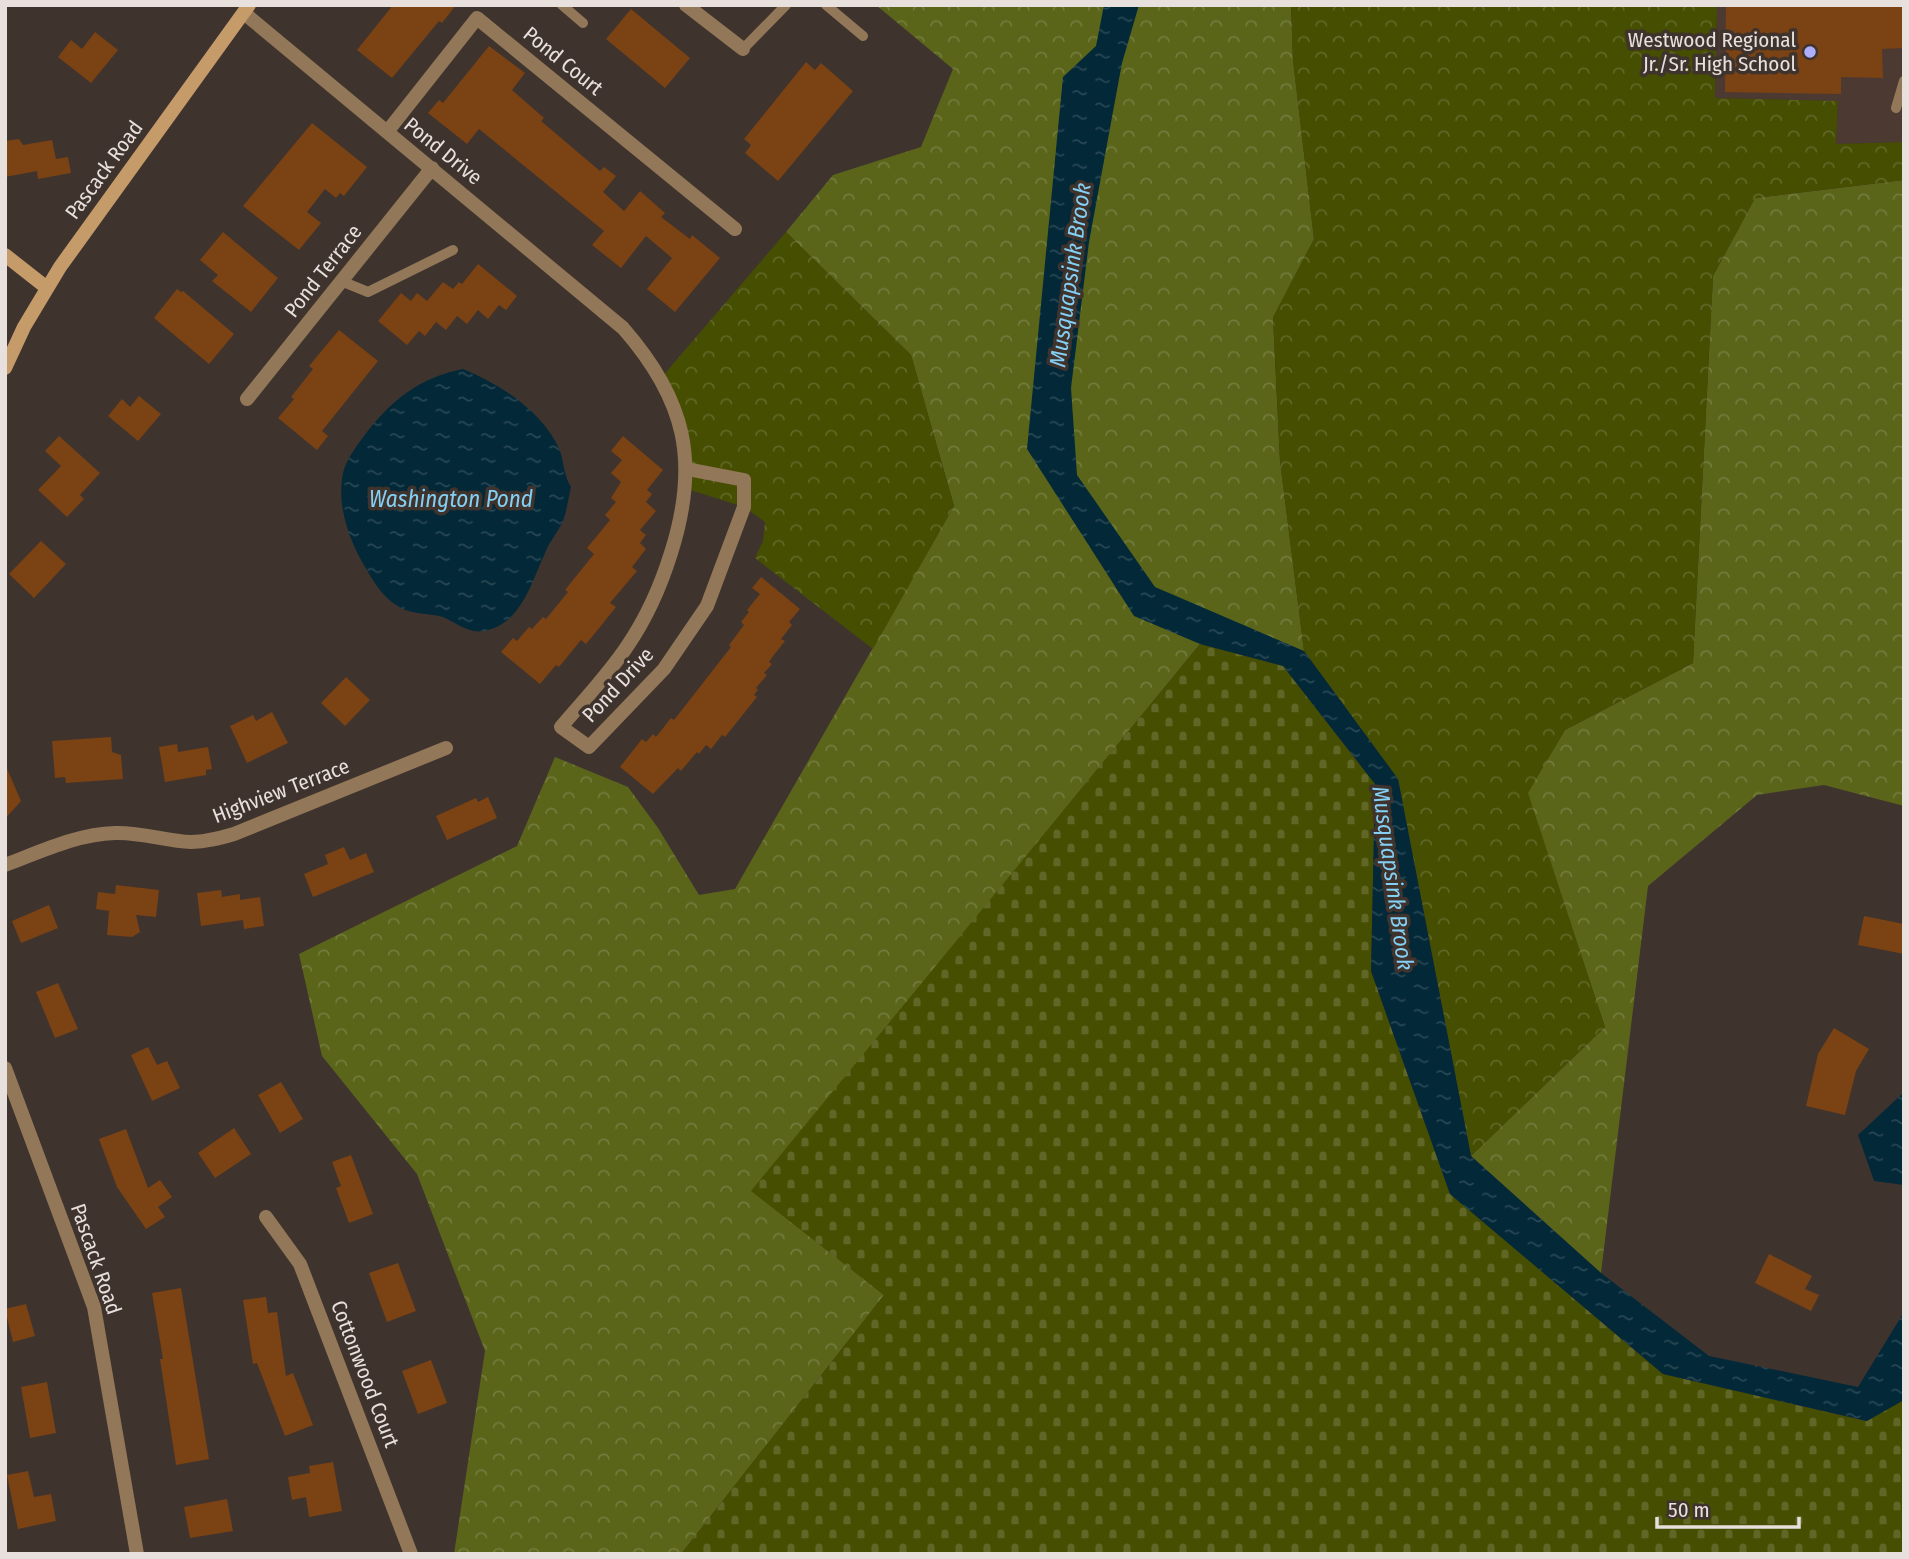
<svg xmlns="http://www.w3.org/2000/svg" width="1909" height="1559" viewBox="0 0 1909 1559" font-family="'Fira Sans Condensed',sans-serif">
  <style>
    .built { fill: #4c3a32 }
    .forest { fill: url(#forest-crowns) }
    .cemetery { fill: url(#cemetery-stones) }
    .park { fill: url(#park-crowns) }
    .water { fill: url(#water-ripples) }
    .building { fill: #7b4213 }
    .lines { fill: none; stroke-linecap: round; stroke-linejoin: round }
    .service { stroke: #927758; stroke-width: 10 }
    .minor { stroke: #927758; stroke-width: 14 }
    .tertiary { stroke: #927758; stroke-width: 14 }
    .secondary { stroke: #c59b69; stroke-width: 14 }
    .poi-dot { fill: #adaffb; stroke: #3f332e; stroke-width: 2.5 }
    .labels { text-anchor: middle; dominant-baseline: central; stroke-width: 7; stroke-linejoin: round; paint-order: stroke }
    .poi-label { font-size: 21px; fill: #e8e0dd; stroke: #3f332e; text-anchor: end }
    .street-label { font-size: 21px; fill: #e8e0dd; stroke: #3f332e }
    .water-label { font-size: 23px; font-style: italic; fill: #84d0f5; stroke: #3f332e }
  </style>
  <defs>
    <pattern id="forest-crowns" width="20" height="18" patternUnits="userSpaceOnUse" patternTransform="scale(1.75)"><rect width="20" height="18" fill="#5a651a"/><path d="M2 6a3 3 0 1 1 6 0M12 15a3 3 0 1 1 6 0" fill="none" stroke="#727b3b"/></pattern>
    <pattern id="cemetery-stones" width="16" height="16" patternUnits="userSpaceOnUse" patternTransform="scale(1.75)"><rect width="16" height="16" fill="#454e01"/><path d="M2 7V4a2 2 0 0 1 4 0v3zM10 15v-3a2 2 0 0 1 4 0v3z" fill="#606726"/></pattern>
    <pattern id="park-crowns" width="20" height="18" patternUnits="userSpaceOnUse" patternTransform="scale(1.75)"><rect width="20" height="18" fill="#454e01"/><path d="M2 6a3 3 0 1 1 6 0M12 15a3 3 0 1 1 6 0" fill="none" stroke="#606726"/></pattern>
    <pattern id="water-ripples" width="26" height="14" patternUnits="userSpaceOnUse" patternTransform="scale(1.75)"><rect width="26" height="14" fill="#032837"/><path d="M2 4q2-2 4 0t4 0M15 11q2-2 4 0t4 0" fill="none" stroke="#284754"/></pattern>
  </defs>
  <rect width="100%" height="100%" fill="#3f332e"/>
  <path class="built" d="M1717,5H1904V142L1836,144L1838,101L1715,98Z"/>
  <path class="forest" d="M876,5H1291L1293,60L1314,239L1273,318L1280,461L1304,651L1200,644L752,1191L884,1295L681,1554H454L485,1351L417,1174L322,1056L299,954L517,846L555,757L628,787L658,828L699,895L735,889L954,506L911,355L786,232L833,175L921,147L953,69Z
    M1904,180V806L1824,785L1757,795L1648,886L1601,1273L1471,1156L1605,1027L1527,793L1565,730L1693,663L1713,276L1755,198Z"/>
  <path class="cemetery" d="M1200,644L1283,666L1375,784L1371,971L1450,1194L1663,1374L1866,1421L1904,1400V1554H681L884,1295L751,1191Z"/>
  <path class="park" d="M1291,5H1717L1715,98L1838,101L1836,144L1904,142V180L1755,198L1713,276L1693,663L1565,730L1528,793L1605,1027L1471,1156L1398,779L1304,651L1280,461L1273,317L1314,239L1293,60Z
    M786,232L911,355L954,506L873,649L755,558L763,541L765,522L744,507L687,489L686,459L661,378Z"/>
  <path class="water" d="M1104,5H1139L1122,63L1089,242L1071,388L1077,475L1155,587L1304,651L1398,779L1471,1156L1601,1273L1709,1356L1858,1387L1904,1312V1400L1867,1421L1663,1374L1450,1194L1371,971L1375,784L1283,666L1200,644L1134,616L1027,449L1063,77L1096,46Z
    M463,369C500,384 544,412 560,451C564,463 564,476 571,487C568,499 567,512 562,523C557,533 550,541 546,551C532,580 522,625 483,631C469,634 455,622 443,617C430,613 414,615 401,608C382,598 372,579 361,560C347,534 337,503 343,473C346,460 356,447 364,436C390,401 420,377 463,369Z
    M1902,1094L1904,1097V1185L1874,1181L1858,1135Z"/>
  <path class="building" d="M393,5H456L442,23L439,21L392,78L357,50Z
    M1726,5H1904V48L1882,49L1883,78L1841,77V94L1725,92Z
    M631,9L690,58L665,88L606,39Z
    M95,32L118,50L91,83L58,57L71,40L82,49Z
    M489,46L525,73L512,90L544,118L541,121L600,171L604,167L616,176L603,192L624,211L640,191L665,213L661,217L690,239L692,235L720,258L675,312L647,289L672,258L646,236L621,268L592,245L604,231L479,129L467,144L428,113L439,100L443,103Z
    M806,62L815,70L821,63L853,91L778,181L745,153L751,145L744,139Z
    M312,123L367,167L344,196L340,193L336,198L325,189L307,212L321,223L299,250L243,206Z
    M19,139L23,145L52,140L56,159L68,157L71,173L38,179L37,171L5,177V141Z
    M223,232L278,278L251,312L212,281L218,275L200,260Z
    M478,264L517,296L506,310L499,305L488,319L478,310L467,324L457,316L446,330L436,322L425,336L419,331L407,345L378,321L401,293L411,301L417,293L427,301L443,282L453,289L459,282L462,284Z
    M177,289L181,292L183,291L234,334L209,364L154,318Z
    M339,330L378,361L322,431L328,436L317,450L278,418L294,399L291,397L313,369L309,366Z
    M139,396L161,414L138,441L108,416L122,399L130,407Z
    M59,436L100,473L80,495L84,499L67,517L38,490L61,466L45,451Z
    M623,436L663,470L647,490L652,494L646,502L656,511L640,530L646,535L640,543L646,549L632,567L637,571L610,603L616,607L600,627L586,644L581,640L559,667L556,665L540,684L501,652L513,638L517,641L529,627L532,629L543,617L546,619L568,592L565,590L594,554L587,548L610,520L605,515L616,502L611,498L621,482L611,473L622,460L611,451Z
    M41,541L66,564L34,598L9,574Z
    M761,577L800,609L789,622L792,625L781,639L785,641L773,656L769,662L772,664L764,673L767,675L756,688L758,690L754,695L757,697L725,737L722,735L711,749L706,745L699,754L697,752L681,771L678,768L653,794L620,767L642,739L646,742L653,734L656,737L671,718L674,720L731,647L729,645L744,625L741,622L749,612L747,610L760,594L752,588Z
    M346,677L370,700L345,726L321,703Z
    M272,712L288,743L247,763L230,726L253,715L256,721Z
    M111,737L112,752L121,755L123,779L66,783L65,777L55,778L52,741Z
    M177,744L178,752L208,747L212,769L206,770V775L165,782L159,747Z
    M5,764L21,801L5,819Z
    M488,797L497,818L447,840L436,816L476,798L478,802Z
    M344,847L350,860L366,853L374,872L313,897L304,874L328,864L325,855Z
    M116,885L159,890L156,917L136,915L140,932L132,937L107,935L109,911L96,909L98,892L115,894Z
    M221,890L222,897L240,894V900L260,897L264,926L244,929L243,920L201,926L197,893Z
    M49,905L58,928L21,943L12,921Z
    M1864,916L1904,924V954L1858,945Z
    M58,983L78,1029L55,1038L36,992Z
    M1834,1028L1869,1049L1856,1071L1845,1115L1806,1106L1818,1054Z
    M148,1047L157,1065L167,1061L180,1088L152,1101L131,1055Z
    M281,1082L303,1119L280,1133L258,1095Z
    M234,1128L251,1154L215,1178L198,1153Z
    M126,1129L148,1188L160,1180L172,1197L158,1207L165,1217L146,1229L117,1187L99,1139Z
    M351,1155L373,1214L349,1223L336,1188L341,1186L332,1162Z
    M1769,1254L1812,1276L1805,1289L1819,1295L1811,1311L1755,1283Z
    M398,1263L416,1311L387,1322L369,1273Z
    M181,1288L209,1459L176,1465L160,1359H163L152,1293Z
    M266,1297L268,1313L277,1312L286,1376L293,1373L313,1425L285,1436L257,1363L253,1364L243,1300Z
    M26,1304L35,1336L13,1342L5,1309Z
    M431,1360L447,1403L418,1414L402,1371Z
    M47,1382L56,1433L30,1438L21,1387Z
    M333,1462L342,1511L309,1517L306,1497L292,1500L288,1477L310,1473L309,1466Z
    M28,1471L34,1497L51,1494L56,1521L18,1529L7,1475Z
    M227,1499L233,1531L190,1538L184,1507Z"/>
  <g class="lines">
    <path class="service" d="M562,5L583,23
      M826,5L863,36
      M743,49L786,5
      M1896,108L1904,81
      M341,281L368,292L453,250"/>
    <path class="minor" d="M686,5L743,49
      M244,13L623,328C686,400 700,462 671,553C661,585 647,617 628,645C609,674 584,700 561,727L589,747L664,669L707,606L744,507V480L687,469
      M387,132L477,18L735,229
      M247,399L432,168
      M5,865C40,852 77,834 115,833C141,832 166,841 191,842C206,842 220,838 234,834L446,748
      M266,1217L300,1264L411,1554"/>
    <path class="tertiary" d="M5,1068L94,1307L137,1554"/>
    <path class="secondary" d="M5,255L47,288
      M5,368L24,327L60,267L249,5"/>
  </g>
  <circle class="poi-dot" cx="1810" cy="52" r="7"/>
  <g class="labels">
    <g class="poi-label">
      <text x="1796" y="40">Westwood Regional<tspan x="1796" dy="24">Jr./Sr. High School</tspan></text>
    </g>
    <g class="street-label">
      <text transform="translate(563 61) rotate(39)">Pond Court</text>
      <text transform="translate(443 151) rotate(39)">Pond Drive</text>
      <text transform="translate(104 170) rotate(-54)">Pascack Road</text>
      <text transform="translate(323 271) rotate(-52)">Pond Terrace</text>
      <text transform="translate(618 685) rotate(-47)">Pond Drive</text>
      <text transform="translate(281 791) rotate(-21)">Highview Terrace</text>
      <text transform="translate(96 1259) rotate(71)">Pascack Road</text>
      <text transform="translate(365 1374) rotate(69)">Cottonwood Court</text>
    </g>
    <g class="water-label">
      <text transform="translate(1070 275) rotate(-82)">Musquapsink Brook</text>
      <text x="451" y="499">Washington Pond</text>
      <text transform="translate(1393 878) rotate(82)">Musquapsink Brook</text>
    </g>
  </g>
  <rect width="1909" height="1559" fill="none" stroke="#e8e0dd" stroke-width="14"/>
  <path d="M1657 1517v10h142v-10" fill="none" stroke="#e8e0dd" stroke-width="3.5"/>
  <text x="1668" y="1517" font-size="21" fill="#e8e0dd" stroke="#3f332e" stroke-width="5" paint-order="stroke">50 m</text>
</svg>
